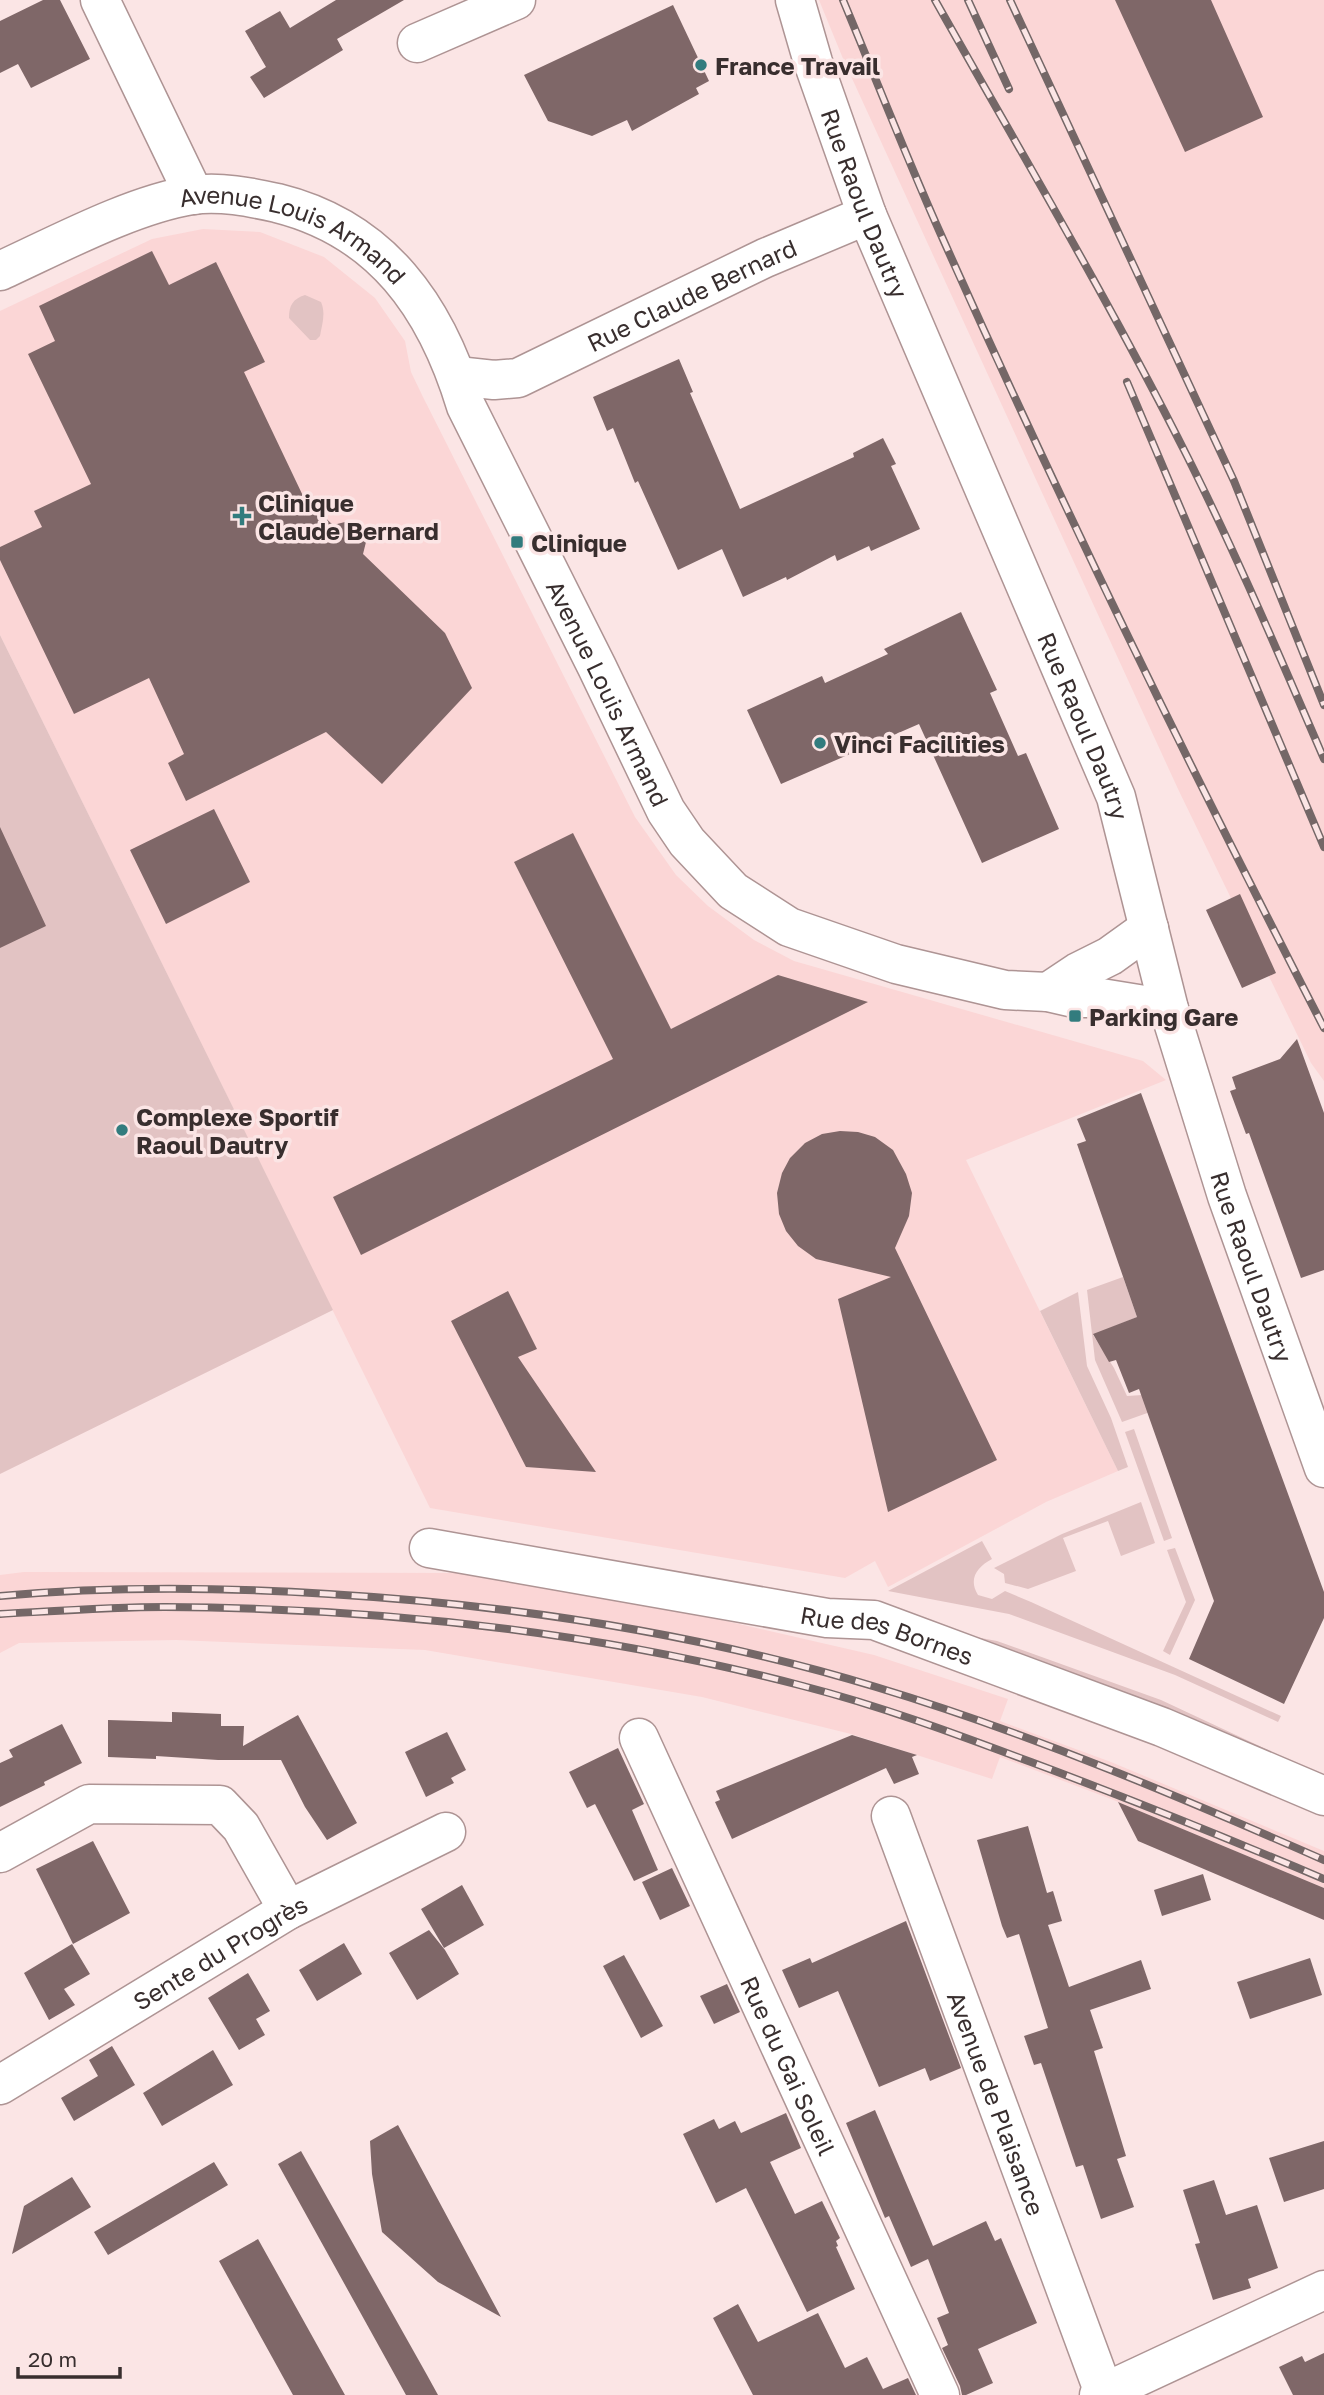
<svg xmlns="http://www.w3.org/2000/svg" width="1324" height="2395" font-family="'Golos Text',sans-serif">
<rect width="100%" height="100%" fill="#fbe5e5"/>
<path fill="#fbd6d6" d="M819 0H1324V1081L1311 1063 1178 789 844 61Z
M203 229 260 232 324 257 375 298 405 341 411 372 423 397 635 817 676 875 708 906 754 940 794 961 1143 1061 1166 1080 966 1160 1118 1471 1046 1502 888 1587 875 1561 845 1578 430 1508 0 635V311L152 239Z
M24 1572 463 1573 639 1601 874 1655 1008 1699 1000 1721 1111 1762 1324 1851V1888L1111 1799 1000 1757 992 1779 851 1734 702 1697 425 1650 176 1640 19 1643 0 1653V1575Z"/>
<path fill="#e2c3c3" d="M305 295 321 302C326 313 322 325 320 336L316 340H310L289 318C289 305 293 299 305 295Z
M0 635 333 1310 0 1474Z
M1123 1277 1137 1317 1093 1335 1114 1368 1127 1396 1158 1394 1167 1406 1122 1422 1095 1360 1087 1290Z
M1078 1292 1087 1366 1111 1418 1128 1467 1118 1471 1040 1311Z
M1134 1429 1172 1538 1164 1541 1125 1432Z
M1141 1502 1155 1543 1121 1556 1108 1521 1063 1538 1076 1571 1028 1589 1005 1583 1004 1574 994 1568 1062 1534Z
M982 1541 992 1559C977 1567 968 1579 978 1595L992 1599 1005 1591 1031 1602 1281 1716 1278 1722 1175 1675 1009 1614 888 1591Z
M1175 1548 1195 1600 1170 1655 1163 1651 1186 1602 1167 1550Z
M927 1628 997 1641 1161 1700 1268 1750 1263 1754Z"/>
<path fill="#7f6768" d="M43 0H60L90 59 31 88 18 64 0 73V21Z
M336 0H404L337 39 343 50 264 98 250 77 266 67 245 31 280 11 290 28Z
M1115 0H1211L1263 117 1185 152Z
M673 5 709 81 696 88 699 94 632 131 627 120 592 136 548 121 524 75Z
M152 251 169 285 216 262 265 362 244 372 304 498 333 525 345 522 357 525 365 536 366 542 363 554 445 633 472 688 382 784 326 732 186 801 168 763 184 754 149 678 74 714 0 560V547L42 527 34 511 91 484 28 354 55 341 39 306Z
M679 359 693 392 690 393 740 509 854 457 853 453 883 438 896 464 891 466 920 529 871 551 869 546 837 561 835 555 787 580 786 577 743 597 722 549 678 570 638 481 635 483 613 428 607 431 593 397Z
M961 612 997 690 990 693 1018 756 1026 753 1059 829 982 863 919 724 781 784 747 710 822 676 825 683 888 654 884 649Z
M214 809 250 882 166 924 130 850Z
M0 827 46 926 0 948Z
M573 833 671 1029 778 975 868 1002 361 1255 333 1197 613 1059 514 862Z
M1240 894 1276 973 1242 988 1206 910Z
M1297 1039 1324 1113V1270L1301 1278 1249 1133 1246 1134 1230 1091 1236 1089 1232 1077 1280 1059Z
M1141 1093 1324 1592V1618L1284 1704 1189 1659 1214 1601 1139 1389 1129 1393 1116 1360 1109 1362 1093 1334 1137 1317 1077 1144 1086 1141 1077 1119Z
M840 1131 858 1132 875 1137 893 1150 906 1174 912 1193 909 1216 895 1248 997 1460 888 1512 838 1299 891 1277 816 1259 798 1246 786 1231 779 1214 777 1193 782 1173 790 1158 805 1143 822 1134Z
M508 1291 537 1349 518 1357 596 1472 526 1467 451 1321Z
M172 1712 221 1714V1726H244L243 1746 298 1715 357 1823 327 1840 305 1807 281 1760H218L156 1756V1759L108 1757V1720L172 1722Z
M62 1724 82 1763 44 1782 45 1785 0 1807V1763L13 1757 9 1750Z
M447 1732 466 1770 451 1778 454 1783 426 1797 405 1752Z
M852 1735 917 1755 912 1757 919 1774 894 1784 886 1768 732 1839 715 1802 720 1800 716 1791Z
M618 1748 644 1804 632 1810 658 1870 634 1881 595 1804 587 1808 569 1772Z
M1118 1802 1324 1888V1920L1138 1841Z
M1028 1826 1047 1893 1053 1891 1062 1921 1048 1925 1069 1987 1141 1960 1151 1989 1090 2010 1103 2048 1094 2051 1126 2156 1117 2159 1134 2207 1101 2219 1083 2165 1076 2167 1041 2063 1034 2065 1024 2036 1048 2028 1019 1934 1007 1938 1002 1926 977 1840Z
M93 1841 130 1913 73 1944 36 1869Z
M672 1868 690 1906 660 1920 642 1882Z
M1203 1874 1211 1900 1162 1916 1154 1890Z
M462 1885 484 1925 444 1948 421 1909Z
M906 1921 961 2068 930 2081 925 2068 879 2087 838 1991 799 2008 782 1970 810 1958 812 1963Z
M429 1930 445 1950 459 1974 417 2000 389 1953Z
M344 1943 362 1974 317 2001 299 1970Z
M72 1944 90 1974 64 1989 75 2005 49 2020 24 1973Z
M624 1955 663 2026 641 2038 603 1966Z
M1310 1958 1322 1995 1250 2019 1237 1982Z
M248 1973 270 2011 256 2019 265 2035 239 2050 208 1998Z
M727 1984 740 2012 714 2024 700 1996Z
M112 2046 135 2085 74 2121 61 2098 98 2076 89 2060Z
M213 2050 233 2085 162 2126 143 2093Z
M875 2110 933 2246 986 2221 995 2241 1001 2238 1037 2323 978 2349 993 2383 966 2395H962L960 2386 942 2348 948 2345 937 2318 949 2313 928 2259 911 2267 889 2216 885 2218 846 2123Z
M786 2113 801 2148 770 2162 795 2214 822 2201 840 2238 836 2241 838 2246 836 2247 855 2289 807 2312 746 2188 716 2203 683 2134 714 2119 719 2129 735 2121 741 2133Z
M398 2125 501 2317 438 2282 382 2232 372 2174 370 2141Z
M1324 2141V2189L1284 2202 1269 2158Z
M301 2151 427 2375 438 2395H406L278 2164Z
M214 2162 228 2185 108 2255 94 2232Z
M72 2177 91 2207 12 2254 24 2206Z
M1214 2180 1226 2215 1257 2205 1278 2268 1248 2279 1251 2288 1213 2300 1195 2244 1200 2243 1183 2190Z
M258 2239 345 2395H293L219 2261Z
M738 2304 758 2342 818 2313 845 2368 867 2357 883 2389 908 2378 916 2395H753L713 2318Z
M1324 2353V2395H1293L1279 2367 1302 2356 1305 2362Z"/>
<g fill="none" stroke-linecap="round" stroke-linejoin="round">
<g stroke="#ae9494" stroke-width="41">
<g id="minor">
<path d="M100 0 194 195"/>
<path id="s1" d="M795 0 813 62 867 215 1116 797 1169 1009 1227 1196 1324 1468"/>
<path d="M417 43 516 0"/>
<path id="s2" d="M0 271C57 245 131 205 192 195 220 191 250 197 277 203 382 229 436 307 466 406L597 667 666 811 687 842 733 891 789 927 896 964 1005 990 1048 992 1074 998H1101L1169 1009"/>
<path id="s3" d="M457 376 494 380 518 378 765 258 867 215"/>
<path d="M1048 992 1078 972 1110 956 1149 928"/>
<path id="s4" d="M429 1548 827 1618 874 1620 1162 1727 1324 1796"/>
<path id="s5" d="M639 1738 940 2395"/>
<path id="s6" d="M891 1816 1104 2393"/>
<path d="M0 1853 89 1804 220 1805 241 1827 288 1910"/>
<path id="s7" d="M0 2085 288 1910 446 1832"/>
<path d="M1099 2395 1324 2290"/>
</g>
</g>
<use href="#minor" stroke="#fff" stroke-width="38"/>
<g stroke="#746767" stroke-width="8">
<path id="rail" d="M843 0C876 79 907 159 942 237 1061 504 1190 768 1324 1028
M935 0C1019 149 1107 297 1184 450 1235 551 1279 655 1324 759
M968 0 1009 89
M1010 0 1234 481 1324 705
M1127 382 1324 847
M0 1596C109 1586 220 1587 329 1594 514 1605 698 1633 876 1687 1029 1733 1178 1796 1324 1860
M0 1614C55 1611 110 1607 165 1607 379 1608 595 1631 803 1686 881 1706 956 1734 1031 1762 1130 1799 1227 1838 1324 1879"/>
</g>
<use href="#rail" stroke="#fbe5e5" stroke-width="5" stroke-dasharray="16" stroke-linecap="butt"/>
</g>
<g fill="#327c7e" stroke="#fbe5e5" stroke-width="2.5">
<circle cx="701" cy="65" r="7"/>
<path d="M238.5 505.5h7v7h7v7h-7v7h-7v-7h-7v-7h7z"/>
<rect x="510" y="535" width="14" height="14" rx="3.5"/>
<circle cx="820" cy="743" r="7"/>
<rect x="1068" y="1009" width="14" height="14" rx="3.5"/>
<circle cx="122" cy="1130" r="7"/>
</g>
<g text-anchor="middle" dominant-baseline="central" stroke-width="7" stroke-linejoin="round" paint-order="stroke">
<g font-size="24" font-weight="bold" fill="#382e2e" stroke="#fbe5e5" text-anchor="start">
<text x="715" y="65">France Travail</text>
<text x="258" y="502">Clinique<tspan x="258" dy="28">Claude Bernard</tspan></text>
<text x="531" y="542">Clinique</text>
<text x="834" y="743">Vinci Facilities</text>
<text x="1089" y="1016">Parking Gare</text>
<text x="136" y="1116">Complexe Sportif<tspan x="136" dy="28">Raoul Dautry</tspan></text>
</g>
<g font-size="24" fill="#382e2e" stroke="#fbe5e5">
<text stroke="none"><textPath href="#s1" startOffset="215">Rue Raoul Dautry</textPath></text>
<text stroke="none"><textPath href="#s2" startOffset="318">Avenue Louis Armand</textPath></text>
<text stroke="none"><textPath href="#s3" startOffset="254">Rue Claude Bernard</textPath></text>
<text stroke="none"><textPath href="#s2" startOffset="905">Avenue Louis Armand</textPath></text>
<text stroke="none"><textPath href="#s1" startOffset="782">Rue Raoul Dautry</textPath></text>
<text stroke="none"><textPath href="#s1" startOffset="1349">Rue Raoul Dautry</textPath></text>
<text stroke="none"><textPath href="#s4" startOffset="467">Rue des Bornes</textPath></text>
<text stroke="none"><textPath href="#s7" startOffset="257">Sente du Progrès</textPath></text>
<text stroke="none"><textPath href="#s5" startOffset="360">Rue du Gai Soleil</textPath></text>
<text stroke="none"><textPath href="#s6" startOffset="306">Avenue de Plaisance</textPath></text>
</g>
</g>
<path d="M18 2367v10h102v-10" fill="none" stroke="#382e2e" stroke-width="3.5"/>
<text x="28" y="2367" font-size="21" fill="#382e2e" stroke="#fbe5e5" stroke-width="5" paint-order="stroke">20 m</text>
</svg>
